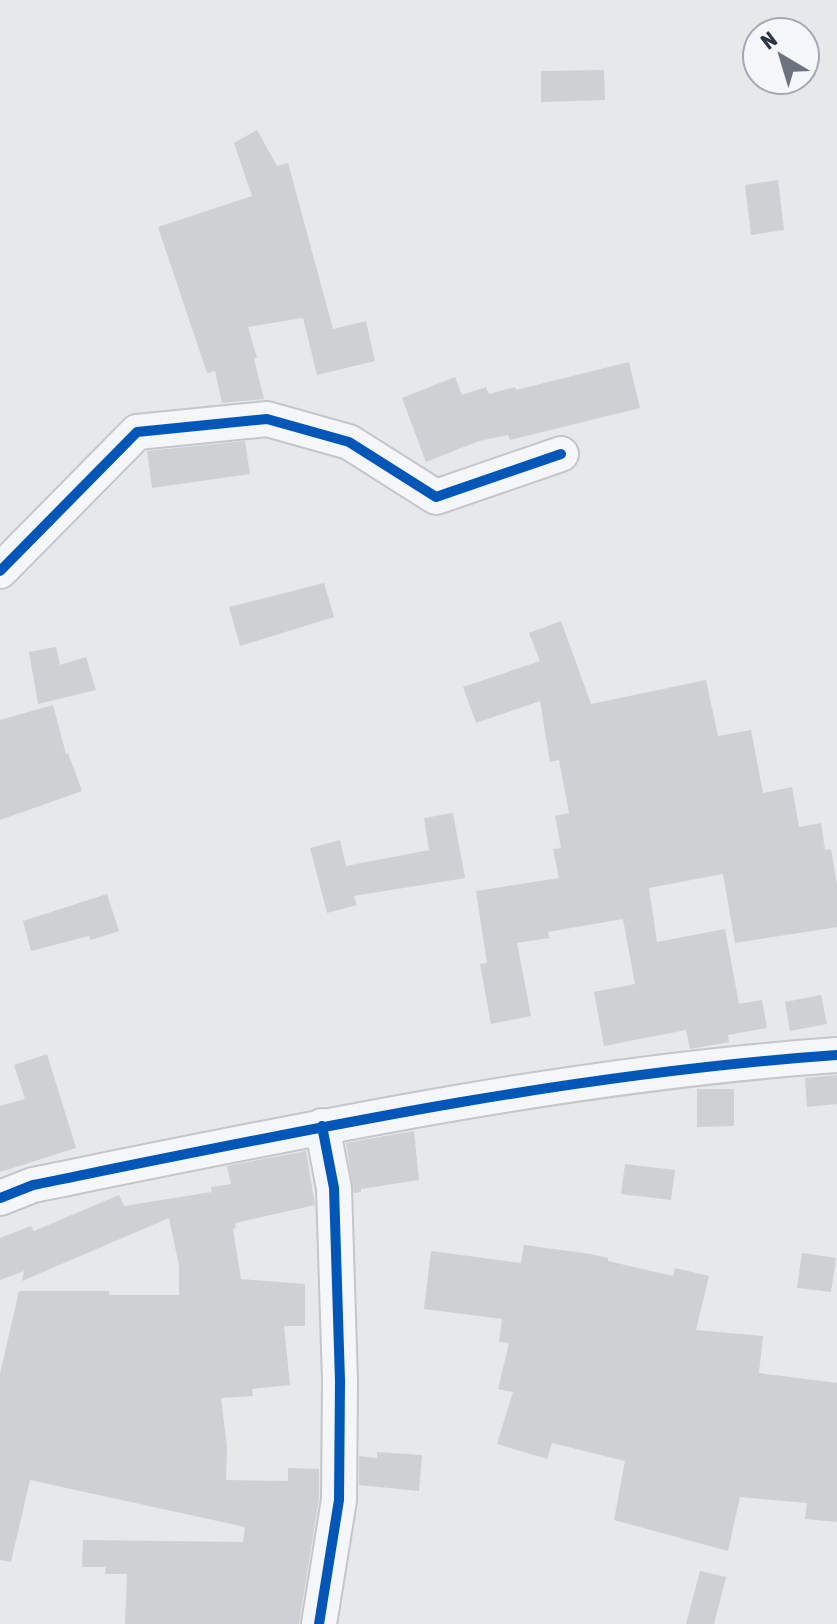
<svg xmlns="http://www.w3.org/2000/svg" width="837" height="1624" font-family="'Asap Condensed',sans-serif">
<rect width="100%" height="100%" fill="#e6e8ea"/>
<path fill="#ced0d3" d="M604 70 605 100 541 102V71Z
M257 130 277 166 288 163 333 329 366 321 375 361 317 375 303 318 248 327 257 358 254 359 264 399 222 403 215 371 207 373 158 227 252 196 234 143Z
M778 180 784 230 751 235 745 185Z
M629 362 640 408 510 440 508 435 479 441 426 462 402 398 455 377 462 395 486 387 489 394 515 387 516 390Z
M245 441 250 474 152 488 147 451Z
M324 583 334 617 240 646 229 607Z
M561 621 591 704 706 680 718 736 751 730 763 793 792 787 799 827 821 823 825 850 831 849 837 885V927L735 943 723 874 649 888 657 942 725 929 739 1004 762 1000 767 1028 728 1035 729 1042 690 1049 686 1030 604 1046 594 992 635 984 623 919 548 932 549 938 517 943 531 1016 491 1024 480 964 487 963 476 891 559 878 553 849 561 848 555 816 569 813 559 760 550 762 540 701 476 723 463 687 540 661 529 633Z
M56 647 60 665 86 657 96 690 38 704 29 652Z
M53 705 66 754 68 753 82 791 0 820V720Z
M453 813 465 878 354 896 357 905 327 913 310 848 340 840 346 866 429 850 424 818Z
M107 894 119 931 91 940 89 936 31 951 23 921Z
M821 995 827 1024 790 1031 785 1002Z
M47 1054 76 1148 0 1172V1106L25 1099 14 1065Z
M837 1075V1104L807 1107 805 1078Z
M697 1089H734V1126L697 1127Z
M414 1131 419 1180 361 1189V1192L354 1193 346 1143Z
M306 1151 315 1205 235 1223 236 1228 233 1229 241 1279 305 1284V1326H284L290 1385 252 1389 253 1396 221 1398 227 1447 226 1480 288 1481V1468L319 1469V1498L299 1624H125L127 1574H105L106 1567H82L83 1540 243 1542 245 1527 30 1480 11 1562 0 1560V1374L19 1291H109V1295H179V1266L169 1218 22 1281 24 1271 0 1280V1238L31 1226 34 1231 119 1195 124 1206 212 1192 211 1187 231 1184 227 1166Z
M625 1164 675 1170 671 1200 621 1194Z
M524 1245 591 1254 608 1258V1261L673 1276 675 1268 709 1276 696 1330 763 1336 759 1373 837 1383V1522L805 1519 807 1503 740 1497 728 1551 614 1520 625 1461 552 1443 547 1459 497 1444 513 1392 498 1389 509 1343 499 1342 502 1319 424 1309 431 1251 521 1263Z
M802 1253 836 1258 831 1292 797 1288Z
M377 1452 422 1455 419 1491 359 1485V1456L377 1458Z
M700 1571 726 1577 714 1624H686Z"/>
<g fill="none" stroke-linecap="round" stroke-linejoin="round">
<g stroke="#c4c6c8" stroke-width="38">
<path id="minor" d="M0 571 137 432 267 419 349 442 436 497 561 454
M0 1198 33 1185C299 1131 566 1074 837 1055
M319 1624 339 1500 340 1381 334 1188 322 1126"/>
</g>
<use href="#minor" stroke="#f5f6f7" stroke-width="34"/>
<g stroke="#f4f6f9" stroke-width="15">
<path id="cycleway" d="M0 571 137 432 267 419 349 442 436 497 561 454
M0 1198 33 1185C299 1131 566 1074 837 1055
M319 1624 339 1500 340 1381 334 1188 322 1126"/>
</g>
<use href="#cycleway" stroke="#0057b8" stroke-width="10"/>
</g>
<g transform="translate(781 56) rotate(322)"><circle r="38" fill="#f4f6f9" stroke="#a4a8b1" stroke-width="2"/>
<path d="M0-6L14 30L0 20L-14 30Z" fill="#6c737f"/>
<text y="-12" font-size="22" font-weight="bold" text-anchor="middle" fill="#2b3445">N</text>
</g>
</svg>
